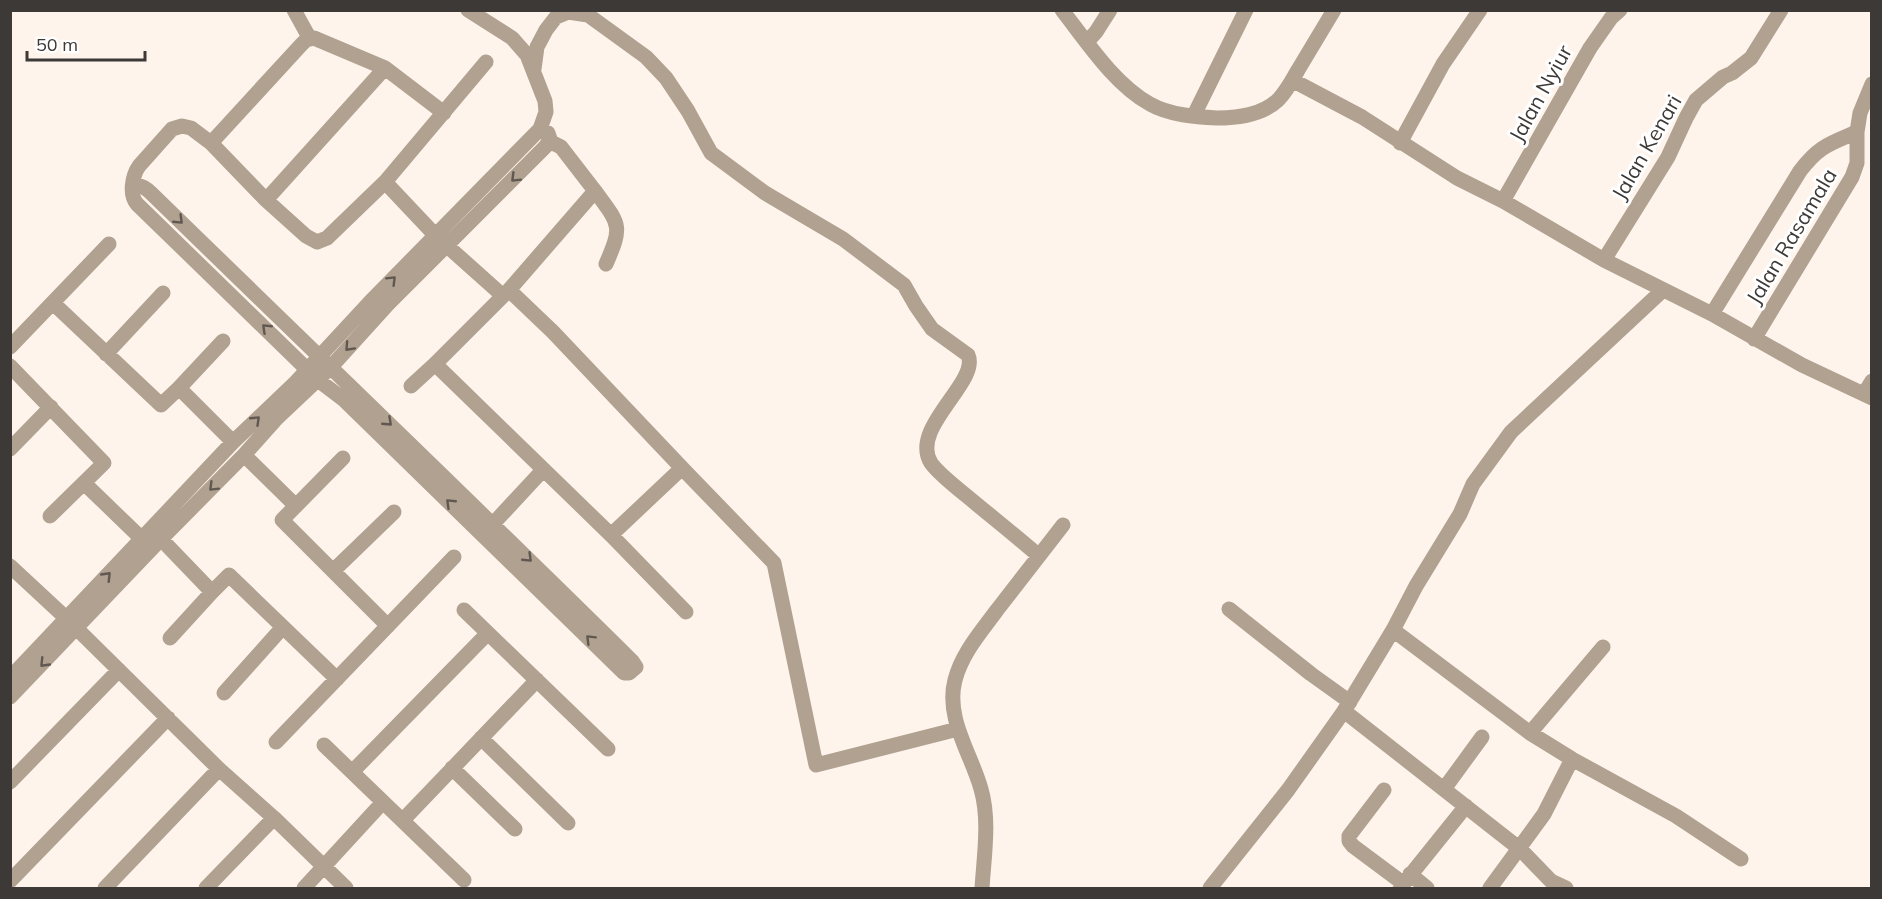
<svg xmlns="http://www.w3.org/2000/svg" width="1882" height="899" font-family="Mulish,sans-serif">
<rect width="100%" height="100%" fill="#fef4eb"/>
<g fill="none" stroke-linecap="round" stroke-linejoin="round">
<path stroke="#b0a190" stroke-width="15" d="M294 10 310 39
M468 10 512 38 527 55 545 101 546 112 540 129
M1062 10C1086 41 1115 85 1150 104 1169 115 1196 117 1217 118 1238 118 1262 115 1278 100 1286 92 1293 79 1298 70 1310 50 1322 30 1334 10
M1087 42 1096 32 1110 10
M534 69 537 47 546 30 556 17 568 12 588 15 646 57 666 78 688 111 711 153 765 193 843 239 904 285 916 306 932 329 968 355C980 382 909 428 931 463 938 473 958 489 968 497 992 517 1016 536 1039 556 1025 574 1011 592 997 610 981 632 962 653 955 680 945 718 971 753 981 789 990 820 984 856 982 888
M1292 80 1362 117 1457 178 1503 201 1604 260 1712 314 1802 365 1872 398
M1194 115 1246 10
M549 141 561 147 595 191
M211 143 301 45 306 40 314 38 385 68 444 113
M1400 143 1443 64 1480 10
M385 182 436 236 502 295
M134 187C140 184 146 188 151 193 311 349 473 504 632 661L636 667 629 673H624L343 399 318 380 137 204C129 195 132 176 139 166L172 129 182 126 191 128 211 143 266 200 306 236 317 242 327 238 385 182 486 62
M266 200 385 68
M1503 201 1590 48 1611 18 1620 10
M1604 260 1668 157 1686 118 1696 100 1723 77 1732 73 1751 58 1781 10
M606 264C623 225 620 225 595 191L509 290 435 364 611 535 686 612
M509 290 553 332 682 468 611 535
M53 303 161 405 179 388 233 442
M1712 314 1800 171C1819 146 1829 144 1857 132
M1754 339 1852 177 1857 163V132L1860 113 1872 84
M10 347 109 244
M106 354 163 293
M10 366 104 463 50 516
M411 386 435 364
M179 388 223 341
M1864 394 1872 381
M10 449 51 407
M244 455 296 506
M343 458 282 520 388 626
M682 468 774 563 816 765 958 729
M84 483 142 539
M492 525 543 470
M161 539 212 592 229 575 337 679
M1039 556 1063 525
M10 566 66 618 219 769 274 818 346 888
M333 571 394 512
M1229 609 1311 674 1350 702
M464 610 608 749
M1393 630 1530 733 1572 759 1676 816 1741 859
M170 638 212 592
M10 678 233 442 294 384 370 302 540 129 548 133 550 139 546 146 388 304 331 367 277 418 244 455 161 539 10 697
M224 693 283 627
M1344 711 1520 849 1551 881 1566 888
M1530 733 1603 647
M481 738 568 823
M276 742 454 557
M324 745 464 880
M452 768 515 829
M352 772 488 633
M10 782 119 670
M1444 789 1482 737
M1384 790 1349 836V841L1353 846 1404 884
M403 820 537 680
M1410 874 1427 888
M10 881 168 718
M105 888 219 769
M206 888 274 818
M304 888 383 802
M1210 888 1288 790 1344 711 1393 630 1416 586 1460 514 1473 484 1511 432 1663 290
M1400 888 1466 806
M1490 888 1544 814 1572 759"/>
</g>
<defs><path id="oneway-chevron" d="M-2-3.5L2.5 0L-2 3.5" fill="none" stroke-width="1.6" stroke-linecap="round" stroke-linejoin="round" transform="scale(1.5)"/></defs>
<g stroke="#605851">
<use href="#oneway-chevron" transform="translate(515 178) rotate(135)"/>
<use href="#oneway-chevron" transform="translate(179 220) rotate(44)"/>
<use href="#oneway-chevron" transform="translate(392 280) rotate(-45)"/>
<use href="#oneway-chevron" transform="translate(266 328) rotate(-136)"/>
<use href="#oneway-chevron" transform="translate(349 347) rotate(133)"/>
<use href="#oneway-chevron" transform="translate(256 420) rotate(-44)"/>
<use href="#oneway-chevron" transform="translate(388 422) rotate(43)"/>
<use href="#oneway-chevron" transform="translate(213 487) rotate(135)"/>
<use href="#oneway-chevron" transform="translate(450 503) rotate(-136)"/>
<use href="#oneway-chevron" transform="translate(528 558) rotate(44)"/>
<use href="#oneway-chevron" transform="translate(107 576) rotate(-46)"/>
<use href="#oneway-chevron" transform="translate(590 639) rotate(-135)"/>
<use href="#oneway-chevron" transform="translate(44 663) rotate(134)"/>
</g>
<g text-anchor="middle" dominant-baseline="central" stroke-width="6" stroke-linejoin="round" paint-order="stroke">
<g font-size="21" fill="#3d3936" stroke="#fff">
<text transform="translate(1540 93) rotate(-61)">Jalan Nyiur</text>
<text transform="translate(1646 147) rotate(-60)">Jalan Kenari</text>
<text transform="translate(1791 236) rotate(-59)">Jalan Rasamala</text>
</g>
</g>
<rect width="1882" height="899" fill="none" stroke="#3d3936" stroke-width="24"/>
<path d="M27 51v9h118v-9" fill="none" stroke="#3d3936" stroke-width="3"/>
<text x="36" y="51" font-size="18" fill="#3d3936" stroke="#ffffff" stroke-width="4.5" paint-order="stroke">50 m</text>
</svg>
